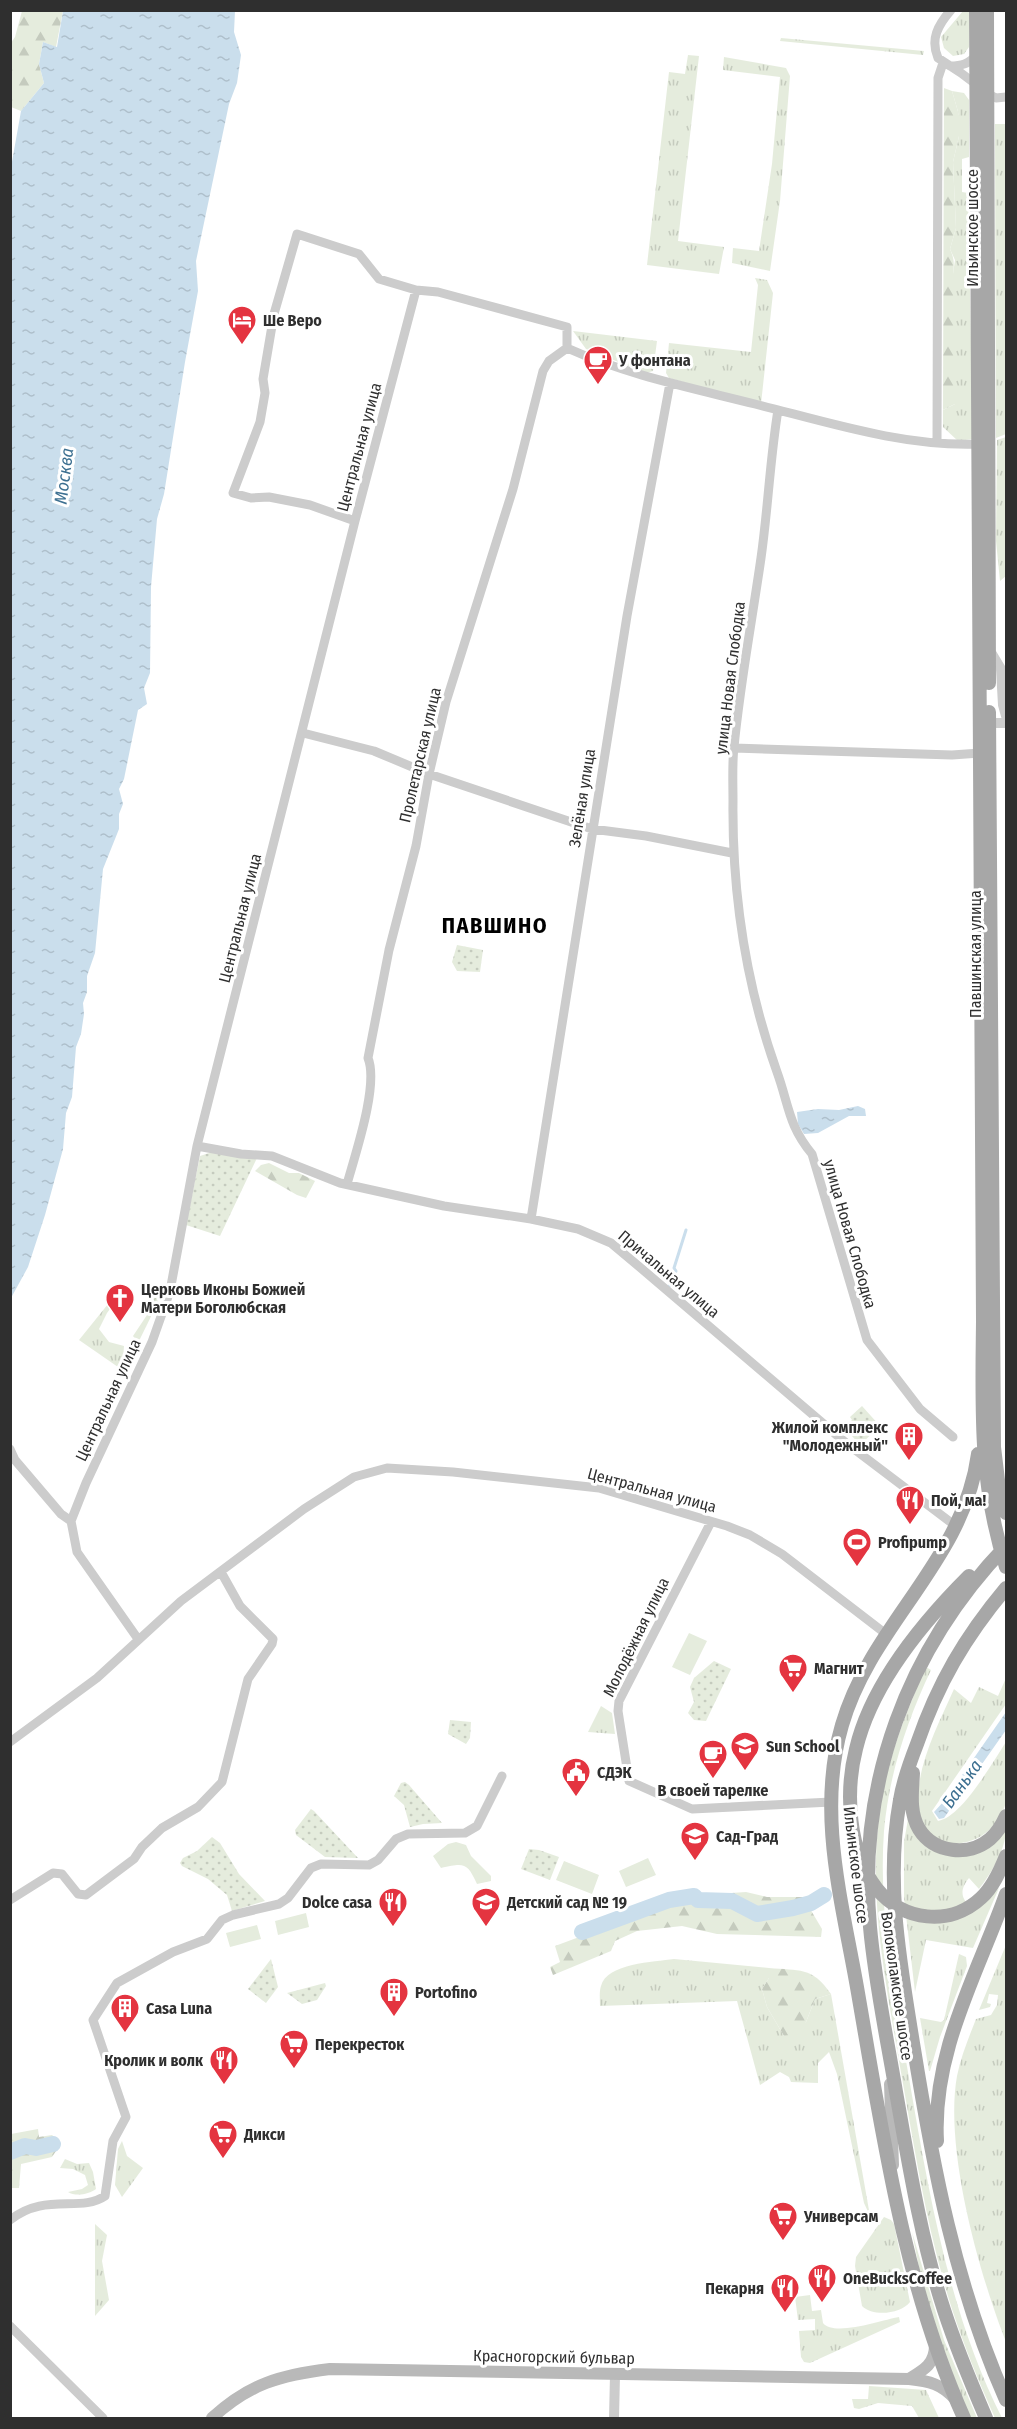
<svg xmlns="http://www.w3.org/2000/svg" width="1017" height="2429" font-family="'Fira Sans Condensed',sans-serif">
<defs>
<pattern id="grass-tufts" width="24" height="20" patternUnits="userSpaceOnUse" patternTransform="scale(1.5)"><rect width="24" height="20" fill="#e5ecdd"/><path d="M3 7l-1-3M5 7V3M7 7l1-3M15 17l-1-3M17 17v-4M19 17l1-3" fill="none" stroke="#c5cbbe"/></pattern>
<pattern id="forest-firs" width="22" height="20" patternUnits="userSpaceOnUse" patternTransform="scale(1.5)"><rect width="22" height="20" fill="#e5ecdd"/><path d="M5 1l3.5 6h-7zM16 11l3.5 6h-7z" fill="#c5cbbe"/></pattern>
<pattern id="park-dots" width="8" height="8" patternUnits="userSpaceOnUse" patternTransform="scale(1.5)"><rect width="8" height="8" fill="#e5ecdd"/><path d="M2 2h.1M6 6h.1" fill="none" stroke="#c5cbbe" stroke-width="1.8" stroke-linecap="round"/></pattern>
<pattern id="water-ripples" width="26" height="14" patternUnits="userSpaceOnUse" patternTransform="scale(1.5)"><rect width="26" height="14" fill="#cadeec"/><path d="M2 4q2-2 4 0t4 0M15 11q2-2 4 0t4 0" fill="none" stroke="#aebfcb"/></pattern>
</defs>
<rect width="100%" height="100%" fill="#fff"/>
<path fill="url(#grass-tufts)" d="M963 11H969V47L964 54 953 56 944 48 941 37Z
M781 38 924 51 923 55 780 41Z
M688 55 699 56 678 241 724 247 719 274 647 265 669 72 685 74Z
M724 57 786 68 790 76 780 201 770 271 732 263 733 248 759 251 772 164 780 77 723 70Z
M952 91 964 93 969 100V157L962 159V192L968 193 973 439 958 441 943 427V410L955 404 952 281 955 260 950 249 956 228 953 162 959 136V115Z
M995 124H1006V434L996 438Z
M755 278 767 280 773 293 761 404 669 378 666 373 669 343 751 352 758 285Z
M573 331 657 341 653 371 646 373 586 349Z
M1006 437V576L1000 581 996 541 997 440Z
M154 1285 163 1292 138 1343 133 1336 147 1315 143 1307Z
M121 1288 124 1290 107 1313 99 1329 109 1342 124 1346 123 1359 118 1367 79 1340Z
M926 1667 931 1670C907 1721 889 1774 884 1831 878 1914 895 1996 909 2078 929 2194 949 2313 1002 2418H995C979 2382 964 2346 952 2309 926 2228 914 2144 899 2061 886 1984 870 1905 878 1827 883 1770 903 1719 926 1667Z
M1006 1678V1704L932 1811 938 1821C962 1817 992 1763 1006 1742 1006 1759 1010 1786 1006 1802 993 1853 921 1861 918 1802 917 1764 939 1723 954 1689L971 1703 979 1687 998 1696Z
M601 1706 612 1713 615 1734 588 1732Z
M908 1819 960 1856 985 1850 1006 1829C1006 1849 991 1874 979 1889L969 1878C958 1892 962 1899 973 1911L999 1888 973 1948 926 1940 915 1992 904 1898V1842Z
M1006 1945V2342C979 2273 944 2149 957 2076 961 2056 969 2037 976 2019L991 2015 997 2005 998 1995 989 1994 987 2003 991 2004 990 2007 979 2010Z
M959 1954 966 1957 967 1966 940 2037 930 2071H929L920 2018 941 2022 944 2020Z
M674 1959 769 1968V1978L762 1989 767 2007 784 2036 806 2022 815 1999 831 1994 870 2216 864 2203 837 2074 829 2052 818 2063V2083L791 2082 789 2077 780 2072 760 2085 737 2001 600 2006C600 2000 599 1992 601 1986 607 1963 654 1962 674 1959Z
M122 2141 127 2156 143 2168 122 2197 115 2185 118 2149Z
M65 2159 77 2164 89 2163 93 2172 96 2189C89 2194 76 2197 68 2192L82 2189 88 2185 85 2175 73 2169 60 2168Z
M884 2217 891 2220 894 2224 910 2302C901 2314 873 2317 862 2306L855 2266 856 2257Z
M95 2224 107 2235 102 2261 109 2300 95 2316Z
M912 2232 944 2340 977 2418H970L952 2378 925 2298Z
M810 2295 812 2311 821 2310 823 2323C834 2337 882 2320 899 2317L900 2322 810 2363 804 2362 801 2357 799 2331 815 2330V2319L798 2320 795 2297Z
M869 2386 926 2390 939 2418H919L912 2406 878 2403 859 2409 854 2408 852 2399H868Z"/>
<path fill="url(#forest-firs)" d="M22 11H63L56 47 43 42 39 64 44 83 21 111 11 107V43L15 37Z
M944 88 952 91 959 115V136L953 162 956 228 950 249C957 264 952 270 953 286 955 326 957 365 955 404L943 410Z
M269 1163 289 1173H299L315 1181 306 1198 297 1195 255 1171 261 1165Z
M746 1892 767 1897H803L822 1929 821 1937 717 1934 682 1926 637 1931 615 1941 611 1951 553 1975 550 1967 560 1962 555 1946 641 1914 657 1898Z
M769 1968C799 1971 812 1966 831 1994L815 1999 806 2022 797 2034 784 2036 767 2007 762 1989 769 1978Z
M38 2129 39 2137 52 2135 60 2142V2145L52 2157 21 2164 19 2188H11V2134Z"/>
<path fill="url(#park-dots)" d="M457 945 483 950 480 972 457 971 452 962Z
M212 1152 257 1158 220 1236 186 1225 200 1156Z
M862 1406 880 1426 860 1445 852 1436 859 1429 856 1426 848 1434 843 1429 852 1420 850 1417Z
M714 1661 731 1669 706 1721 694 1720 688 1713 694 1702 690 1687 694 1678Z
M450 1720 471 1722 470 1738 466 1744 448 1734Z
M405 1782 409 1785 442 1823 423 1824 410 1827 404 1805 394 1796 401 1783Z
M311 1809 314 1811 358 1858 325 1857 296 1835 295 1830Z
M212 1837 220 1843 239 1874 265 1901 232 1911 227 1895 208 1879 182 1866 180 1863 183 1858 197 1851Z
M529 1849 539 1850 559 1857 550 1880 521 1869Z
M271 1959 278 1987 266 2003 248 1989Z
M325 1983 326 1986 317 2000 302 2004 287 1993Z"/>
<path fill="#e5ecdd" d="M689 1633 707 1641 690 1675 672 1667Z
M456 1842 466 1845 471 1856 491 1876V1881L477 1884C467 1862 464 1863 441 1868L433 1856 448 1844Z
M648 1858 656 1875 626 1887 619 1871Z
M564 1861 599 1875 592 1894 556 1880Z
M306 1913 309 1927 278 1935 275 1921Z
M257 1925 261 1939 230 1947 226 1933Z"/>
<path fill="url(#water-ripples)" d="M63 11H235L234 32 241 55 237 83 229 104 196 261 198 291 185 362 164 494 157 519 151 587 150 673 144 688 147 704 138 710 124 779 119 789 123 804 119 814V829L103 869 95 953 87 976V992L83 1003 84 1014 81 1034 76 1047 72 1097 66 1113 63 1149 45 1215 28 1267 11 1298 10 173 21 111 44 83 39 64 43 42 57 47Z
M858 1106 865 1109 866 1116H849L818 1133 804 1134 798 1124 797 1112 818 1109 839 1110Z
M1006 1712V1730L944 1818 939 1819 934 1812 944 1801Z"/>
<g fill="none" stroke-linecap="round" stroke-linejoin="round">
<path stroke="#cadeec" stroke-width="3" d="M669 1286 676 1271 674 1268 686 1230"/>
<path stroke="#cadeec" stroke-width="16" d="M582 1932 669 1900 694 1896 698 1900 732 1901 757 1914 793 1908 811 1903 824 1895
M10 2152 25 2146 36 2148 53 2144"/>
<path stroke="#ccc" stroke-width="9" d="M951 10C938 25 930 39 938 58L961 73 990 95 996 98 1006 97
M950 66C962 66 968 64 977 55
M567 348C627 375 692 388 755 404 827 422 904 447 979 444
M778 410C770 459 768 509 761 558 752 621 740 684 734 747 732 764 733 783 733 801 732 893 746 985 777 1072 789 1105 788 1125 812 1154L867 1340 920 1409 953 1437
M937 442 938 78 943 63
M355 521 310 505 269 497 251 498 233 493 260 422 265 393 263 379 274 314 297 234 359 254 379 279 416 290
M303 733 374 751 429 774 592 829 646 836 732 853
M734 748 952 755 980 753
M197 1146 241 1154 272 1156 340 1183 444 1206 531 1219 578 1229 611 1243 642 1269 846 1443 957 1527
M347 1184C355 1155 379 1085 368 1058L389 950 416 846 429 774 446 702 513 489 543 371 549 361 567 348
M531 1219 627 616 670 383
M10 1449 15 1460 61 1514 71 1521
M711 1522 619 1701 618 1711 629 1781 692 1809 831 1802
M138 1639 77 1552 71 1521 86 1483 152 1342 170 1291 197 1146 355 521 416 290 438 292 567 327V348
M10 1742 97 1678 181 1601 304 1509 354 1477 387 1468 453 1472 599 1488 727 1526 750 1535 782 1554 886 1634
M10 1900 53 1873 62 1874 78 1894 86 1895 134 1859 142 1847 162 1828 198 1807 222 1782 248 1679 272 1644 273 1639 240 1606 221 1572
M10 2220C45 2192 80 2213 105 2196L113 2141 126 2117 93 2020 117 1983 173 1952 207 1939 222 1920 233 1915 279 1904 288 1898 311 1868 321 1864 369 1865 378 1860 396 1839 408 1834 465 1833 477 1826 502 1776
M10 2326 103 2418"/>
<path stroke="#ccc" stroke-width="10" d="M989 649 1001 669 1003 705 1006 716
M989 723H1006
M614 2418 615 2375"/>
<path stroke="#b9b9b9" stroke-width="12" d="M890 2084 893 2165
M909 2379C924 2370 935 2364 935 2345
M212 2418C249 2384 280 2375 330 2369L909 2379C929 2381 942 2384 956 2400"/>
<path stroke="#a7a7a7" stroke-width="14" d="M976 10 983 1322C982 1409 979 1483 1006 1567
M987 10 989 683
M989 712 994 1447 998 1480 1006 1513
M969 1576C923 1622 871 1685 856 1749 845 1792 848 1852 877 1889 903 1921 950 1927 981 1898 993 1887 1000 1871 1006 1856
M1006 1588C965 1637 938 1683 917 1744 910 1762 903 1781 900 1800 885 1882 900 1962 913 2043 933 2167 955 2285 1006 2400
M913 1773C912 1792 909 1812 919 1829 934 1853 969 1857 990 1839 997 1833 1002 1825 1006 1816
M937 2141C932 2052 977 1975 1006 1894
M964 2418C904 2284 883 2137 858 1993 843 1905 816 1814 842 1725 871 1624 964 1561 978 1454
M986 2418C971 2383 956 2347 944 2310 921 2240 909 2165 896 2092 887 2038 875 1983 870 1927 857 1784 907 1649 1006 1546"/>
</g>
<defs>
<g id="hotel-pin" transform="scale(1.5)"><path d="M0 17L-7.5 6A9.5 9.5 0 1 1 7.5 6Z" fill="#e43440" stroke="#fff"/><path d="M-6-4.5h1.5V1H6V5H4.5V3h-9V5H-6ZM-4 0a1.8 1.8 0 1 1 3.6 0ZM.5 0V-2.5h3Q6-2.5 6 0Z" fill="#fff"/></g>
<g id="cafe-pin" transform="scale(1.5)"><path d="M0 17L-7.5 6A9.5 9.5 0 1 1 7.5 6Z" fill="#e43440" stroke="#fff"/><path d="M-5.5-4.5H6V0H3Q3 3.5 0 3.5H-2.5Q-5.5 3.5-5.5 0ZM3-3.2v2h1.7v-2ZM-6 4.5H4V6H-6Z" fill="#fff"/></g>
<g id="church-pin" transform="scale(1.5)"><path d="M0 17L-7.5 6A9.5 9.5 0 1 1 7.5 6Z" fill="#e43440" stroke="#fff"/><path d="M-1.2-6h2.4v3.5h3.3v2.4h-3.3V6h-2.4V-.1h-3.3v-2.4h3.3Z" fill="#fff"/></g>
<g id="building-pin" transform="scale(1.5)"><path d="M0 17L-7.5 6A9.5 9.5 0 1 1 7.5 6Z" fill="#e43440" stroke="#fff"/><path d="M-4-6H4V6H1V3H-1V6H-4ZM-2.5-4.3h1.7v1.8h-1.7ZM.8-4.3h1.7v1.8H.8ZM-2.5-1h1.7V.8h-1.7ZM.8-1h1.7V.8H.8Z" fill="#fff"/></g>
<g id="restaurant-pin" transform="scale(1.5)"><path d="M0 17L-7.5 6A9.5 9.5 0 1 1 7.5 6Z" fill="#e43440" stroke="#fff"/><path d="M-5-6h1v4h1v-4h1v4h1v-4h1v5L-1.5 .5V6h-2V.5L-5-1ZM5-6V6H3V1.5H1.5Q1.5-4 5-6Z" fill="#fff"/></g>
<g id="stadium-pin" transform="scale(1.5)"><path d="M0 17L-7.5 6A9.5 9.5 0 1 1 7.5 6Z" fill="#e43440" stroke="#fff"/><path d="M0-5a6.5 5 0 1 0 0 10a6.5 5 0 1 0 0-10ZM-3.5-1.8h7v3.6h-7Z" fill="#fff"/></g>
<g id="supermarket-pin" transform="scale(1.5)"><path d="M0 17L-7.5 6A9.5 9.5 0 1 1 7.5 6Z" fill="#e43440" stroke="#fff"/><path d="M-6-5.5h2.5l.6 2H6L4.5 2H-2.5L-4.4-4H-6ZM-1.5 3.2a1.3 1.3 0 1 0 .1 0ZM3 3.2a1.3 1.3 0 1 0 .1 0Z" fill="#fff"/></g>
<g id="school-pin" transform="scale(1.5)"><path d="M0 17L-7.5 6A9.5 9.5 0 1 1 7.5 6Z" fill="#e43440" stroke="#fff"/><path d="M0-5L7-2L0 1L-7-2ZM-4 1L0 2.5L4 1V4Q0 6-4 4Z" fill="#fff"/></g>
<g id="civic-pin" transform="scale(1.5)"><path d="M0 17L-7.5 6A9.5 9.5 0 1 1 7.5 6Z" fill="#e43440" stroke="#fff"/><path d="M-.6-6.5H3V-4.5H.6V-3L4-1V1h2V6H-6V1h2V-1L-.6-3ZM-1.2 2.5V6h2.4V2.5Z" fill="#fff"/></g>
</defs>
<g fill-rule="evenodd">
<use href="#hotel-pin" x="242" y="320"/>
<use href="#cafe-pin" x="598" y="360"/>
<use href="#church-pin" x="120" y="1298"/>
<use href="#building-pin" x="909" y="1436"/>
<use href="#restaurant-pin" x="910" y="1500"/>
<use href="#stadium-pin" x="857" y="1542"/>
<use href="#supermarket-pin" x="793" y="1668"/>
<use href="#school-pin" x="745" y="1746"/>
<use href="#cafe-pin" x="713" y="1754"/>
<use href="#civic-pin" x="576" y="1772"/>
<use href="#school-pin" x="695" y="1836"/>
<use href="#restaurant-pin" x="393" y="1902"/>
<use href="#school-pin" x="486" y="1902"/>
<use href="#building-pin" x="394" y="1992"/>
<use href="#building-pin" x="125" y="2008"/>
<use href="#supermarket-pin" x="294" y="2044"/>
<use href="#restaurant-pin" x="224" y="2060"/>
<use href="#supermarket-pin" x="223" y="2134"/>
<use href="#supermarket-pin" x="783" y="2216"/>
<use href="#restaurant-pin" x="822" y="2278"/>
<use href="#restaurant-pin" x="785" y="2288"/>
</g>
<g text-anchor="middle" dominant-baseline="central" stroke-width="6" stroke-linejoin="round" paint-order="stroke">
<g font-size="16" fill="#2f2f2f" stroke="#fff">
<text transform="translate(972 228) rotate(-90)">Ильинское шоссе</text>
<text transform="translate(359 447) rotate(-75)">Центральная улица</text>
<text transform="translate(730 678) rotate(-83)">улица Новая Слободка</text>
<text transform="translate(420 755) rotate(-77)">Пролетарская улица</text>
<text transform="translate(582 798) rotate(-81)">Зелёная улица</text>
<text transform="translate(240 918) rotate(-76)">Центральная улица</text>
<text transform="translate(975 954) rotate(-90)">Павшинская улица</text>
<text transform="translate(850 1234) rotate(74)">улица Новая Слободка</text>
<text transform="translate(669 1274) rotate(40)">Причальная улица</text>
<text transform="translate(108 1400) rotate(-65)">Центральная улица</text>
<text transform="translate(652 1490) rotate(15)">Центральная улица</text>
<text transform="translate(636 1637) rotate(-64)">Молодёжная улица</text>
<text transform="translate(856 1865) rotate(83)">Ильинское шоссе</text>
<text transform="translate(897 1986) rotate(82)">Волоколамское шоссе</text>
<text transform="translate(554 2357) rotate(1)">Красногорский бульвар</text>
</g>
<g font-size="16" font-weight="bold" fill="#2f2f2f" stroke="#fff" text-anchor="start">
<text x="263" y="320">Ше Веро</text>
<text x="619" y="360">У фонтана</text>
<text x="141" y="1289">Церковь Иконы Божией<tspan x="141" dy="18">Матери Боголюбская</tspan></text>
<text x="888" y="1427" text-anchor="end">Жилой комплекс<tspan x="888" dy="18">"Молодежный"</tspan></text>
<text x="931" y="1500">Пой, ма!</text>
<text x="878" y="1542">Profipump</text>
<text x="814" y="1668">Магнит</text>
<text x="766" y="1746">Sun School</text>
<text x="597" y="1772">СДЭК</text>
<text x="713" y="1790" text-anchor="middle">В своей тарелке</text>
<text x="716" y="1836">Сад-Град</text>
<text x="372" y="1902" text-anchor="end">Dolce casa</text>
<text x="507" y="1902">Детский сад № 19</text>
<text x="415" y="1992">Portofino</text>
<text x="146" y="2008">Casa Luna</text>
<text x="315" y="2044">Перекресток</text>
<text x="203" y="2060" text-anchor="end">Кролик и волк</text>
<text x="244" y="2134">Дикси</text>
<text x="804" y="2216">Универсам</text>
<text x="843" y="2278">OneBucksCoffee</text>
<text x="764" y="2288" text-anchor="end">Пекарня</text>
</g>
<g font-size="18" font-style="italic" fill="#3d7091" stroke="#fff">
<text transform="translate(64 476) rotate(-83)">Москва</text>
<text transform="translate(962 1784) rotate(-54)">Банька</text>
</g>
<g font-size="22" font-weight="bold" letter-spacing="1.5" fill="#000" stroke="#fff">
<text x="495" y="925">ПАВШИНО</text>
</g>
</g>
<rect width="1017" height="2429" fill="none" stroke="#2f2f2f" stroke-width="24"/>
</svg>
